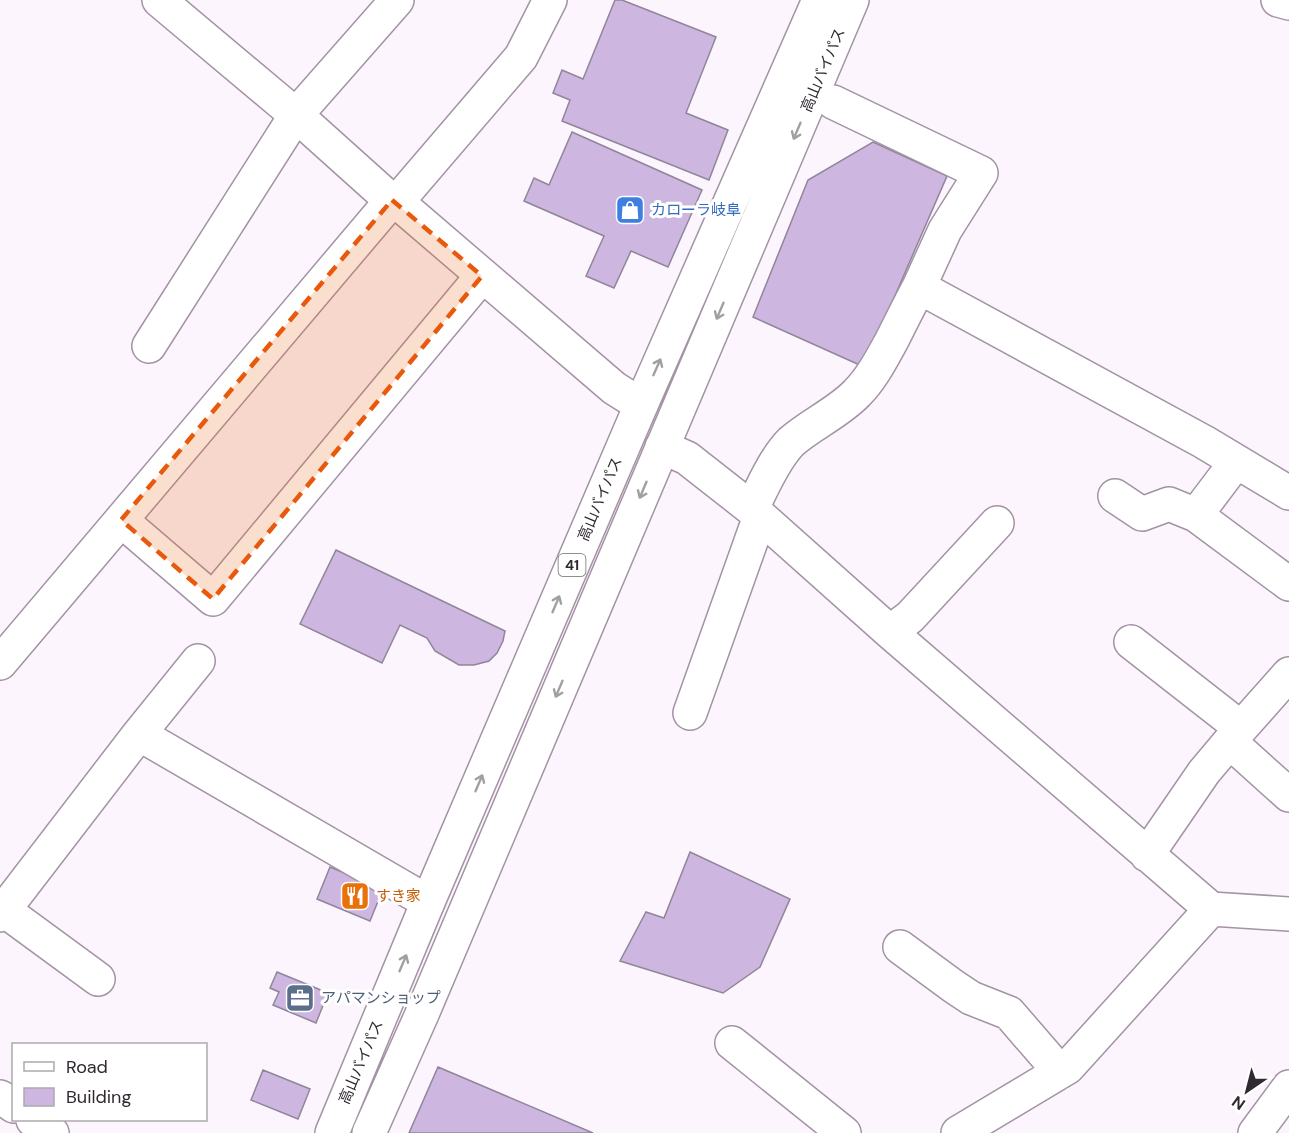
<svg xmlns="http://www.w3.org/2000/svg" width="1289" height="1133" font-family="'DM Sans','Noto Sans JP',sans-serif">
<rect width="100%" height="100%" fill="#fcf5fd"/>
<path fill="#cdb6e0" stroke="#908599" stroke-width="1.5" d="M615 0H622L716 37 686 113 728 130 709 180 562 121 570 100 553 93 562 70 583 79Z
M572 132 702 190 668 267 631 251 614 288 586 276 604 236 524 201 534 178 549 185Z
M873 142 947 176 864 367 753 317 808 180Z
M336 550 505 631 503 641 497 653 489 661 474 665H459L435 651 427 638 400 625 382 663 300 624Z
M690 852 790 899 760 967 723 993 620 961 646 912 664 918Z
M330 867 383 889 370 921 317 899Z
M277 972 328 993 316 1023 273 1005 279 992 270 988Z
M438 1067 593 1133H409Z
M263 1070 310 1089 298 1119 251 1100Z"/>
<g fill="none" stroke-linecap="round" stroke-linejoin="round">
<g stroke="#a393a5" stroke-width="36">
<path id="minor" d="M159 0 296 115 384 194 403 207 614 388 641 405
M1278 0 1289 3
M833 102 981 173 945 230 919 287 1204 442 1289 493
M396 203 521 57 550 0
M149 346 296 115 397 0
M662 447 687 458 752 509 890 632 1211 909 1289 914
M1236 462 1196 515 1289 584
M1115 496 1142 514 1169 504 1196 515
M752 509C761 489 775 458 791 442 811 424 838 413 857 393 872 378 882 358 892 340 901 322 910 304 919 287
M121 520 213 599 482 276
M890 632 910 617 997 523
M1131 642 1241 728
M0 663 392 200
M690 713 760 516
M139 734 428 902
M1230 742 1289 795
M1147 855 1204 772 1241 728 1289 674
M4 910 98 979
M0 915 139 734 198 661
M900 947 953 986 971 998 1009 1013 1060 1072
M732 1043 844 1133
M0 1097 14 1106
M33 1120 52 1133
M958 1133 1068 1067 1211 909
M1255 1133 1289 1087"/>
</g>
<g stroke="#a393a5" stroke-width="36">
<path id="highway" d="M332 1133 428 902 641 405 819 0
M369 1133 422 1014 852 0"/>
</g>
<use href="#minor" stroke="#fff" stroke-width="33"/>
<use href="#highway" stroke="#fff" stroke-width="33"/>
</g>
<defs><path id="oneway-shaft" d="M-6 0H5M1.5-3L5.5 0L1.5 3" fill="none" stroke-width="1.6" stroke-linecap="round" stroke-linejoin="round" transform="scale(1.5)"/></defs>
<g stroke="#a29fa2">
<use href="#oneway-shaft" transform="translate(797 131) rotate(113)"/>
<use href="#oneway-shaft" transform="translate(720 311) rotate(113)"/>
<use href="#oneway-shaft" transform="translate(657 367) rotate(-66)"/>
<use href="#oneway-shaft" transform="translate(643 490) rotate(113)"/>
<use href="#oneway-shaft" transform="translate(556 604) rotate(-67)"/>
<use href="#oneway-shaft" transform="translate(559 689) rotate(113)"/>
<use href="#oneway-shaft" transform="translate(479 783) rotate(-67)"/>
<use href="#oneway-shaft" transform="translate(403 963) rotate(-67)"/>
</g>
<path fill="#e8590c" fill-opacity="0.2" stroke="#e8590c" stroke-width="4.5" stroke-dasharray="12 8" stroke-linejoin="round" d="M392 200 482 276 213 599 121 520Z"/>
<defs>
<g id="shop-square" transform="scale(1.5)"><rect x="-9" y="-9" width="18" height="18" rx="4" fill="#3f7fe0" stroke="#fff"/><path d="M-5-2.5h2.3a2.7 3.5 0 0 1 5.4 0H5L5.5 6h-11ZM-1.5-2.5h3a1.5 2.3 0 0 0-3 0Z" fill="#fff"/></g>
<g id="restaurant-square" transform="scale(1.5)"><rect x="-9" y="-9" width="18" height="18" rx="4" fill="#e8710a" stroke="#fff"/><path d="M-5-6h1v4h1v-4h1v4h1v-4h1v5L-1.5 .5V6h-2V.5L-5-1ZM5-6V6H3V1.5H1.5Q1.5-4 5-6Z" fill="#fff"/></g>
<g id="office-square" transform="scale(1.5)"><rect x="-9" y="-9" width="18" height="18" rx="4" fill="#5c6f8a" stroke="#fff"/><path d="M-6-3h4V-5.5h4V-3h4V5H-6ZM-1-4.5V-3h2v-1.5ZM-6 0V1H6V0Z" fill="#fff"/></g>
</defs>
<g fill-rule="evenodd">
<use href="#shop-square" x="630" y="210"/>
<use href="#restaurant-square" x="355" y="896"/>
<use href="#office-square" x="300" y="998"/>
</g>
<g text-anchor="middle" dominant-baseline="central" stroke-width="6" stroke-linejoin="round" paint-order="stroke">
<rect fill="#fff" stroke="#6e696e" stroke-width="1.5" x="558.5" y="554" width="27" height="22" rx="4.5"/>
<g font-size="14" font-weight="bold" fill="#302930">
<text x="572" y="565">41</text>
</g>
<g font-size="15" fill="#302930" stroke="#fff">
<text transform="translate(823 70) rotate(-67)">高山バイパス</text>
<text transform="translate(600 499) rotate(-67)">高山バイパス</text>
<text transform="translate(361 1062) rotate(-67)">高山バイパス</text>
</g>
<g font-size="15" fill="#366cbe" stroke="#fff" text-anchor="start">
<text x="651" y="210">カローラ岐阜</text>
</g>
<g font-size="15" fill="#c56008" stroke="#fff" text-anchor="start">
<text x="376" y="896">すき家</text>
</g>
<g font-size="15" fill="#4e5e75" stroke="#fff" text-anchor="start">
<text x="321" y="998">アパマンショップ</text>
</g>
</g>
<rect x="12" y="1043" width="195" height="78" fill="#ffffff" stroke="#aca9ac" stroke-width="1.5"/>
<rect x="24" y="1062" width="30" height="9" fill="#ffffff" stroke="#aca9ac" stroke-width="1.5"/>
<text x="66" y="1073" font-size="18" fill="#302930">Road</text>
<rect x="24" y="1088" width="30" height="18" fill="#cdb6e0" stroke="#aca9ac" stroke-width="1.5"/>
<text x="66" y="1103" font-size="18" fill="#302930">Building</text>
<g transform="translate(1247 1091) rotate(215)" stroke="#ffffff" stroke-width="4.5" paint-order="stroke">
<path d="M0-4.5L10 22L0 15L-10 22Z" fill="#302930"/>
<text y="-9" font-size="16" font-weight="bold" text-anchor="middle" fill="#302930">N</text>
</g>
</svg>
